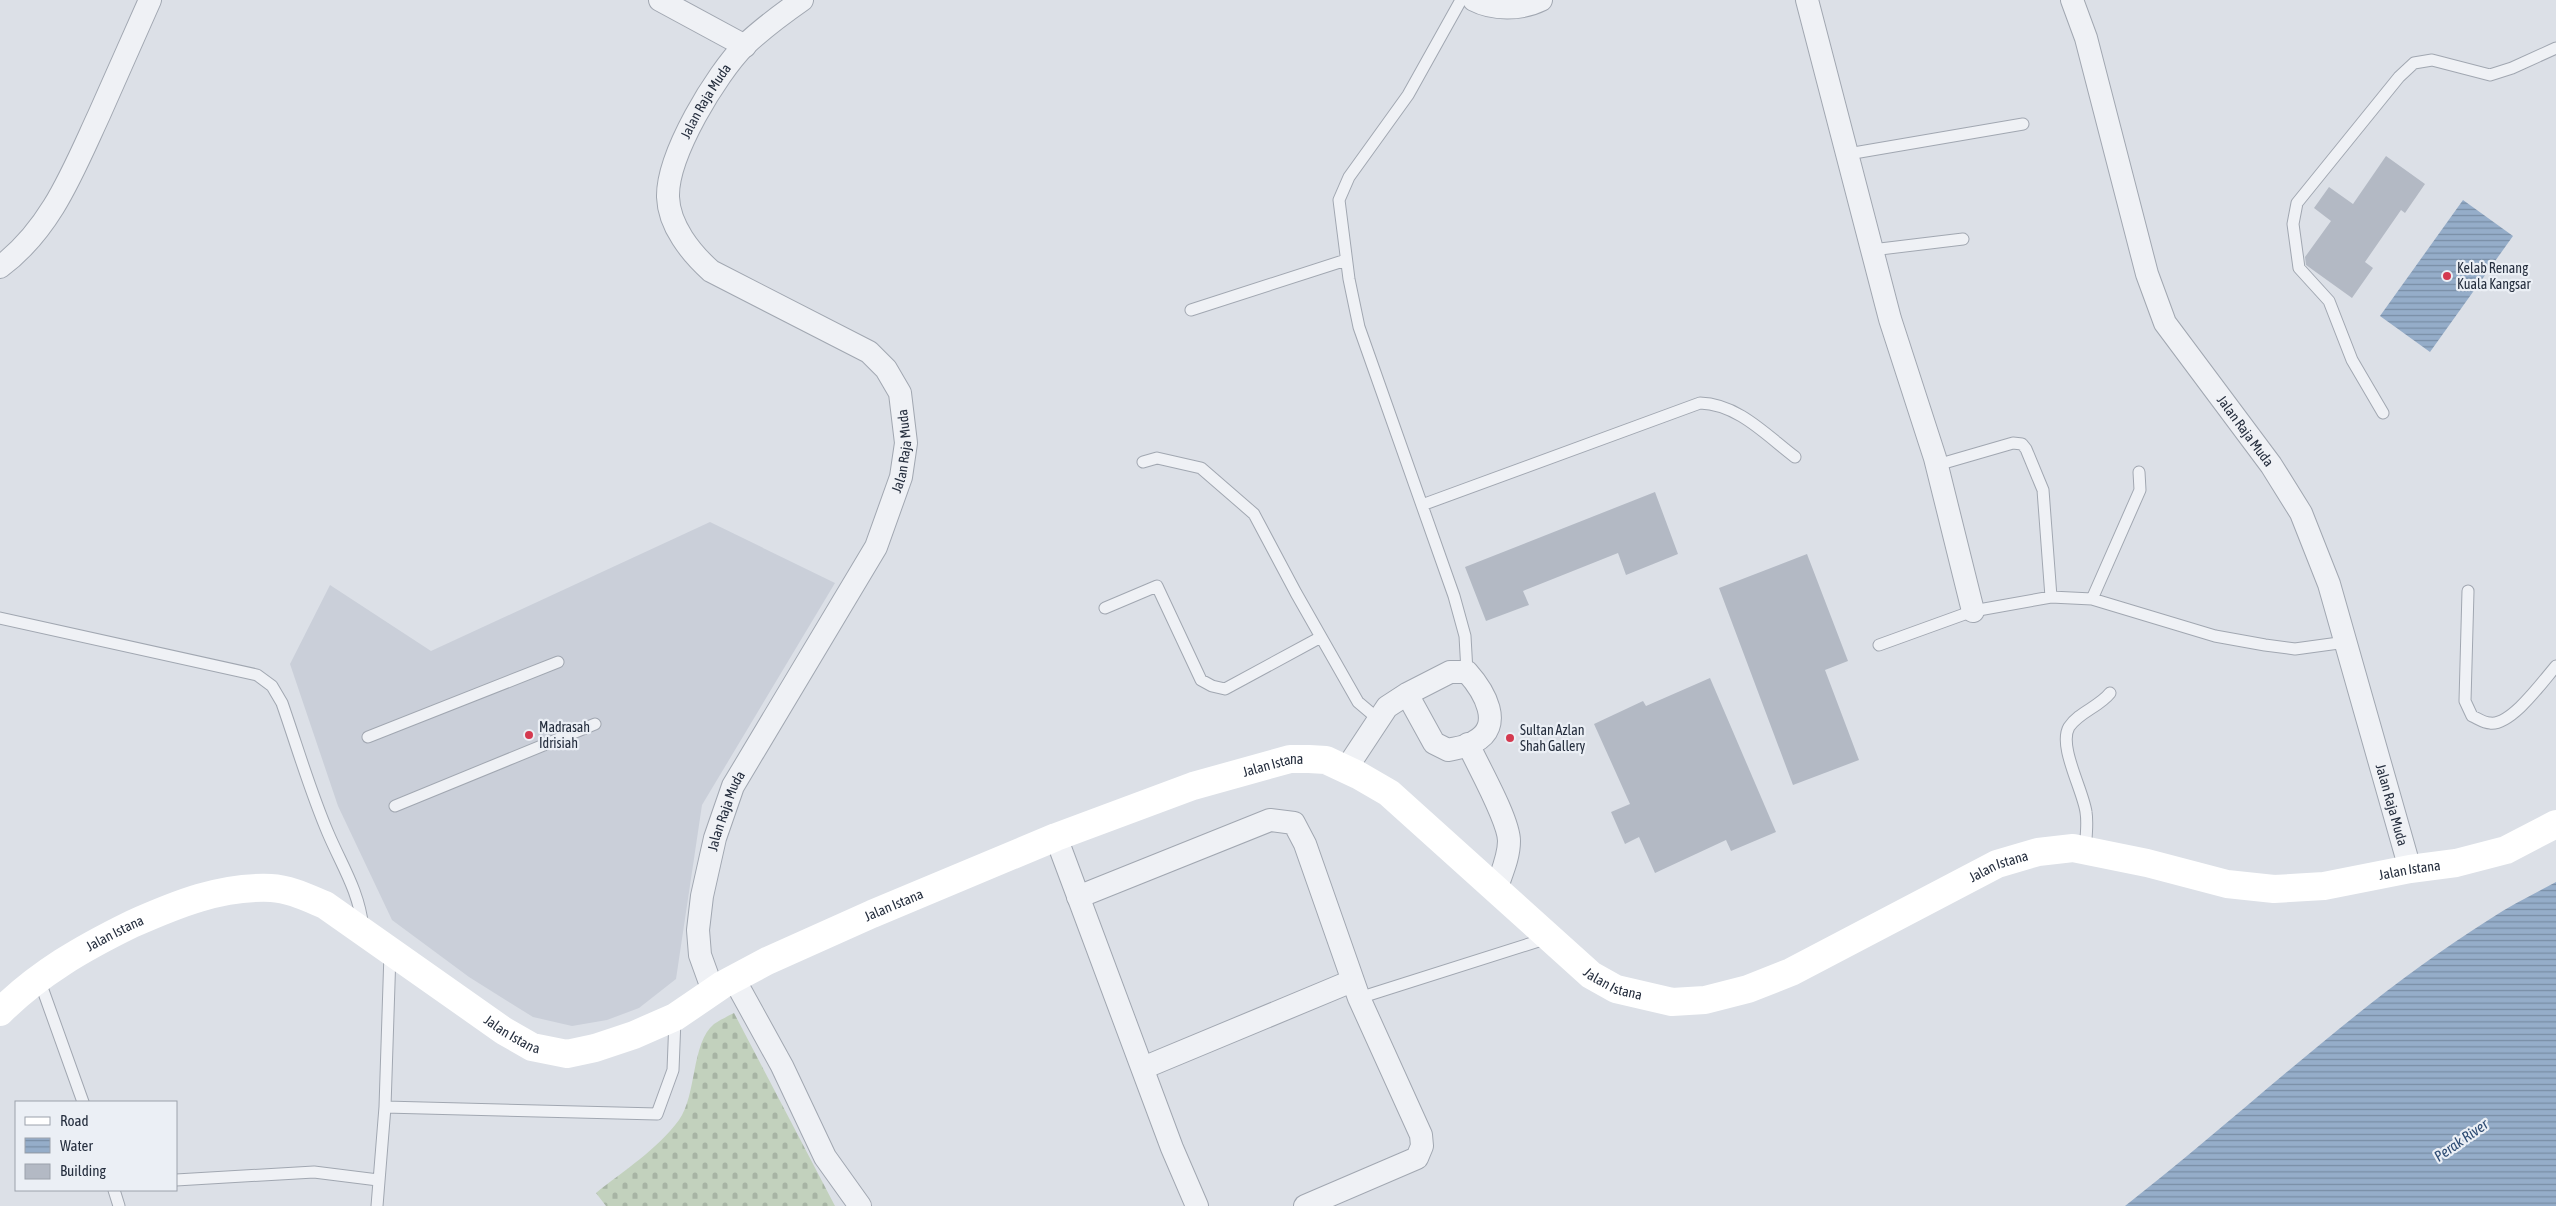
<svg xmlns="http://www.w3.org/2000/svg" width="2556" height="1206" font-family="'Asap Condensed',sans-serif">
<defs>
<pattern id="cemetery-stones" width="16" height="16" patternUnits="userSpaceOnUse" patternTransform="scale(1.25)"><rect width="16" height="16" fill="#c2d1bd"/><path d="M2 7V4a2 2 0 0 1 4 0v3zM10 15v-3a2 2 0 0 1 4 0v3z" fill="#a7b4a4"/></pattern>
<pattern id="water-rules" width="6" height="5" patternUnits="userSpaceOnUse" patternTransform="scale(1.25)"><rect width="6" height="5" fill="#95adc9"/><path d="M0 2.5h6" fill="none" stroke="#798da5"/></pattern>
</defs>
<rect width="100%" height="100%" fill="#dce0e7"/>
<path fill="#cacfd9" d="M710 522 835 583 702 805 676 979 639 1008 607 1020 572 1026 533 1017 469 977 392 920 338 806 290 664 330 585 431 651Z"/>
<path fill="url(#cemetery-stones)" d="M734 1013 835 1206H606L596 1193C623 1171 658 1149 679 1120 697 1095 691 1043 714 1024 720 1020 728 1016 734 1013Z"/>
<path fill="url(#water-rules)" d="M2463 200 2513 236 2430 352 2380 316Z
M2556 882V1206H2125C2247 1111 2359 1001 2490 919 2511 905 2534 894 2556 882Z"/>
<path fill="#b3b9c4" d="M2386 156 2425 184 2405 213 2401 210 2365 262 2373 268 2352 298 2306 265 2305 257 2331 221 2314 208 2329 187 2353 204Z
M1655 492 1678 554 1626 575 1618 553 1523 591 1529 605 1486 621 1465 567Z
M1807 554 1848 661 1825 670 1859 760 1793 785 1719 588Z
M1710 678 1776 832 1731 851 1726 840 1655 873 1639 837 1625 844 1611 812 1630 804 1594 724 1643 701 1646 706Z"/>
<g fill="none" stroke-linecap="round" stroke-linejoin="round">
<g stroke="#a1a7b1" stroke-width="13">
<path id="lane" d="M1461 0 1408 95 1349 177 1339 200 1349 279 1359 327 1454 596 1465 636 1467 672
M1848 154 2023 124
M1872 250 1963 239
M1191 310 1346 260
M2383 413 2352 360 2329 301 2299 268 2293 224 2297 203 2399 77 2414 63 2432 60 2490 75 2512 68 2556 48
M1143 462 1157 458 1201 468 1254 514 1296 593 1358 702 1378 719
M1937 465 2013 443 2022 444 2026 449 2043 490 2051 597
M1422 505 1700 403C1738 404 1766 435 1795 457
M2468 591 2465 701 2472 716C2477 718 2484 723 2490 723 2511 726 2543 681 2556 666
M2092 599 2140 490 2139 472
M1105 608 1157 586 1201 680 1212 686 1225 689 1321 637
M0 618 257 675 272 686 282 703C297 746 310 791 328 833 342 866 359 891 363 928
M1879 645 1973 611 2051 597 2092 599 2215 636 2265 645 2295 649 2346 642
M368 737 558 662
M395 806 595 724
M2085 850C2086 838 2088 824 2086 812 2083 790 2058 746 2069 727 2079 712 2099 707 2110 693
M390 953 385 1107 657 1114 673 1070 675 1019
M39 979 83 1102
M1359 998 1548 938
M176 1180 314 1172 378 1180
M114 1190 119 1206
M377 1206 385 1107"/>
</g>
<g stroke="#a1a7b1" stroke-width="24">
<g id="street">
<path d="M660 0 745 46"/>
<path d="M1474 0C1493 10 1521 10 1541 0"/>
<path d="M1807 0 1890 319 1935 458 1973 611"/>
<path id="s1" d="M2072 0 2086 38 2147 274 2165 323 2271 465 2301 513 2329 584 2410 869"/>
<path d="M0 267C51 229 73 171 99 115 116 77 133 38 150 0"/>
<path d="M1468 744C1478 766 1509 820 1509 841 1509 858 1501 874 1496 890"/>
<path d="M1346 769 1387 707 1407 694 1450 672H1467C1484 691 1505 726 1474 742 1467 747 1456 748 1448 750L1434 743 1407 694"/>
<path d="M1056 837 1172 1148 1197 1206"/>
<path d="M1078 897 1270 820 1294 823 1305 844 1359 998 1421 1135 1422 1146 1417 1158 1305 1206"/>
<path d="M734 979 782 1066 825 1157 860 1206"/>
<path id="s2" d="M713 991 700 955 698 930 702 896 715 838 733 786 876 547 901 477 906 443 900 393 886 369 869 352 711 271C691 253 669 226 668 197 667 155 716 74 745 45 762 29 782 14 802 0"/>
<path d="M1143 1068 1352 981"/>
</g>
</g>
<use href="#lane" stroke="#eff1f5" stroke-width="11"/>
<use href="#street" stroke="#eff1f5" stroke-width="22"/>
<path stroke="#fff" stroke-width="28" id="s3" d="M0 1012C39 973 83 948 132 924 177 904 221 886 271 888 290 889 308 898 325 905L504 1031 532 1047 567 1054 595 1048 634 1035 675 1017 722 985 767 961 872 914 1056 837 1193 786 1290 759H1309L1326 760 1358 775 1389 793 1591 975 1616 989 1672 1002 1705 1000 1748 989 1791 972 1997 864 2038 852 2073 848 2147 863 2227 884 2274 889 2324 886 2410 869 2456 863 2506 850 2556 824"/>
</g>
<g fill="#d4394f" stroke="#ebeff5" stroke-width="2">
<circle cx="2447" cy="276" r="5"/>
<circle cx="529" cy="735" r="5"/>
<circle cx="1510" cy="738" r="5"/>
</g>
<g text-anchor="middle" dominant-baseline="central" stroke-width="4.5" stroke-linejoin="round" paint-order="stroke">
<g font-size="14" fill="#252e3e" stroke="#ebeff5">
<text stroke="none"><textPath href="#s2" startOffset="1071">Jalan Raja Muda</textPath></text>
<text stroke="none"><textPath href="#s1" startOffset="471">Jalan Raja Muda</textPath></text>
<text stroke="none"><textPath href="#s2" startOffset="591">Jalan Raja Muda</textPath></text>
<text stroke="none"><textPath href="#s3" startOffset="1414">Jalan Istana</textPath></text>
<text stroke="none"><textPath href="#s1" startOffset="876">Jalan Raja Muda</textPath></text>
<text stroke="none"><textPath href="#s2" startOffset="186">Jalan Raja Muda</textPath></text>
<text stroke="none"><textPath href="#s3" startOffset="2254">Jalan Istana</textPath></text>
<text stroke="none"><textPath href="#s3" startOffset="2674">Jalan Istana</textPath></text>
<text stroke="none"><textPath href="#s3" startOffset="1009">Jalan Istana</textPath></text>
<text stroke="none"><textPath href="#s3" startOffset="140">Jalan Istana</textPath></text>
<text stroke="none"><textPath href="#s3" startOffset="1835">Jalan Istana</textPath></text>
<text stroke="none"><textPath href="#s3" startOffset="589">Jalan Istana</textPath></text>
</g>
<g font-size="14" fill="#252e3e" stroke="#ebeff5" text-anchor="start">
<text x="2457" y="268">Kelab Renang<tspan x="2457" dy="16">Kuala Kangsar</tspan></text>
<text x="539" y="727">Madrasah<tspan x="539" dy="16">Idrisiah</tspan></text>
<text x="1520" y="730">Sultan Azlan<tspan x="1520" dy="16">Shah Gallery</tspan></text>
</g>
<g font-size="15" font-style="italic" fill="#2e4c73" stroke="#ebeff5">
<text transform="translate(2461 1140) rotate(-35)">Perak River</text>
</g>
</g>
<rect x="15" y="1101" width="162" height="90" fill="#ebeff5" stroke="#9ca2ac"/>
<rect x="25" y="1117" width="25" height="8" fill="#ffffff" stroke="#9ca2ac"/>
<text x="60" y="1126" font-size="15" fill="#252e3e">Road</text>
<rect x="25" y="1138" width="25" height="15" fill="url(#water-rules)" stroke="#9ca2ac"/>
<text x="60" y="1151" font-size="15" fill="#252e3e">Water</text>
<rect x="25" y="1164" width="25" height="15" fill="#b3b9c4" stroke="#9ca2ac"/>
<text x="60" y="1176" font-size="15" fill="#252e3e">Building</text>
</svg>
